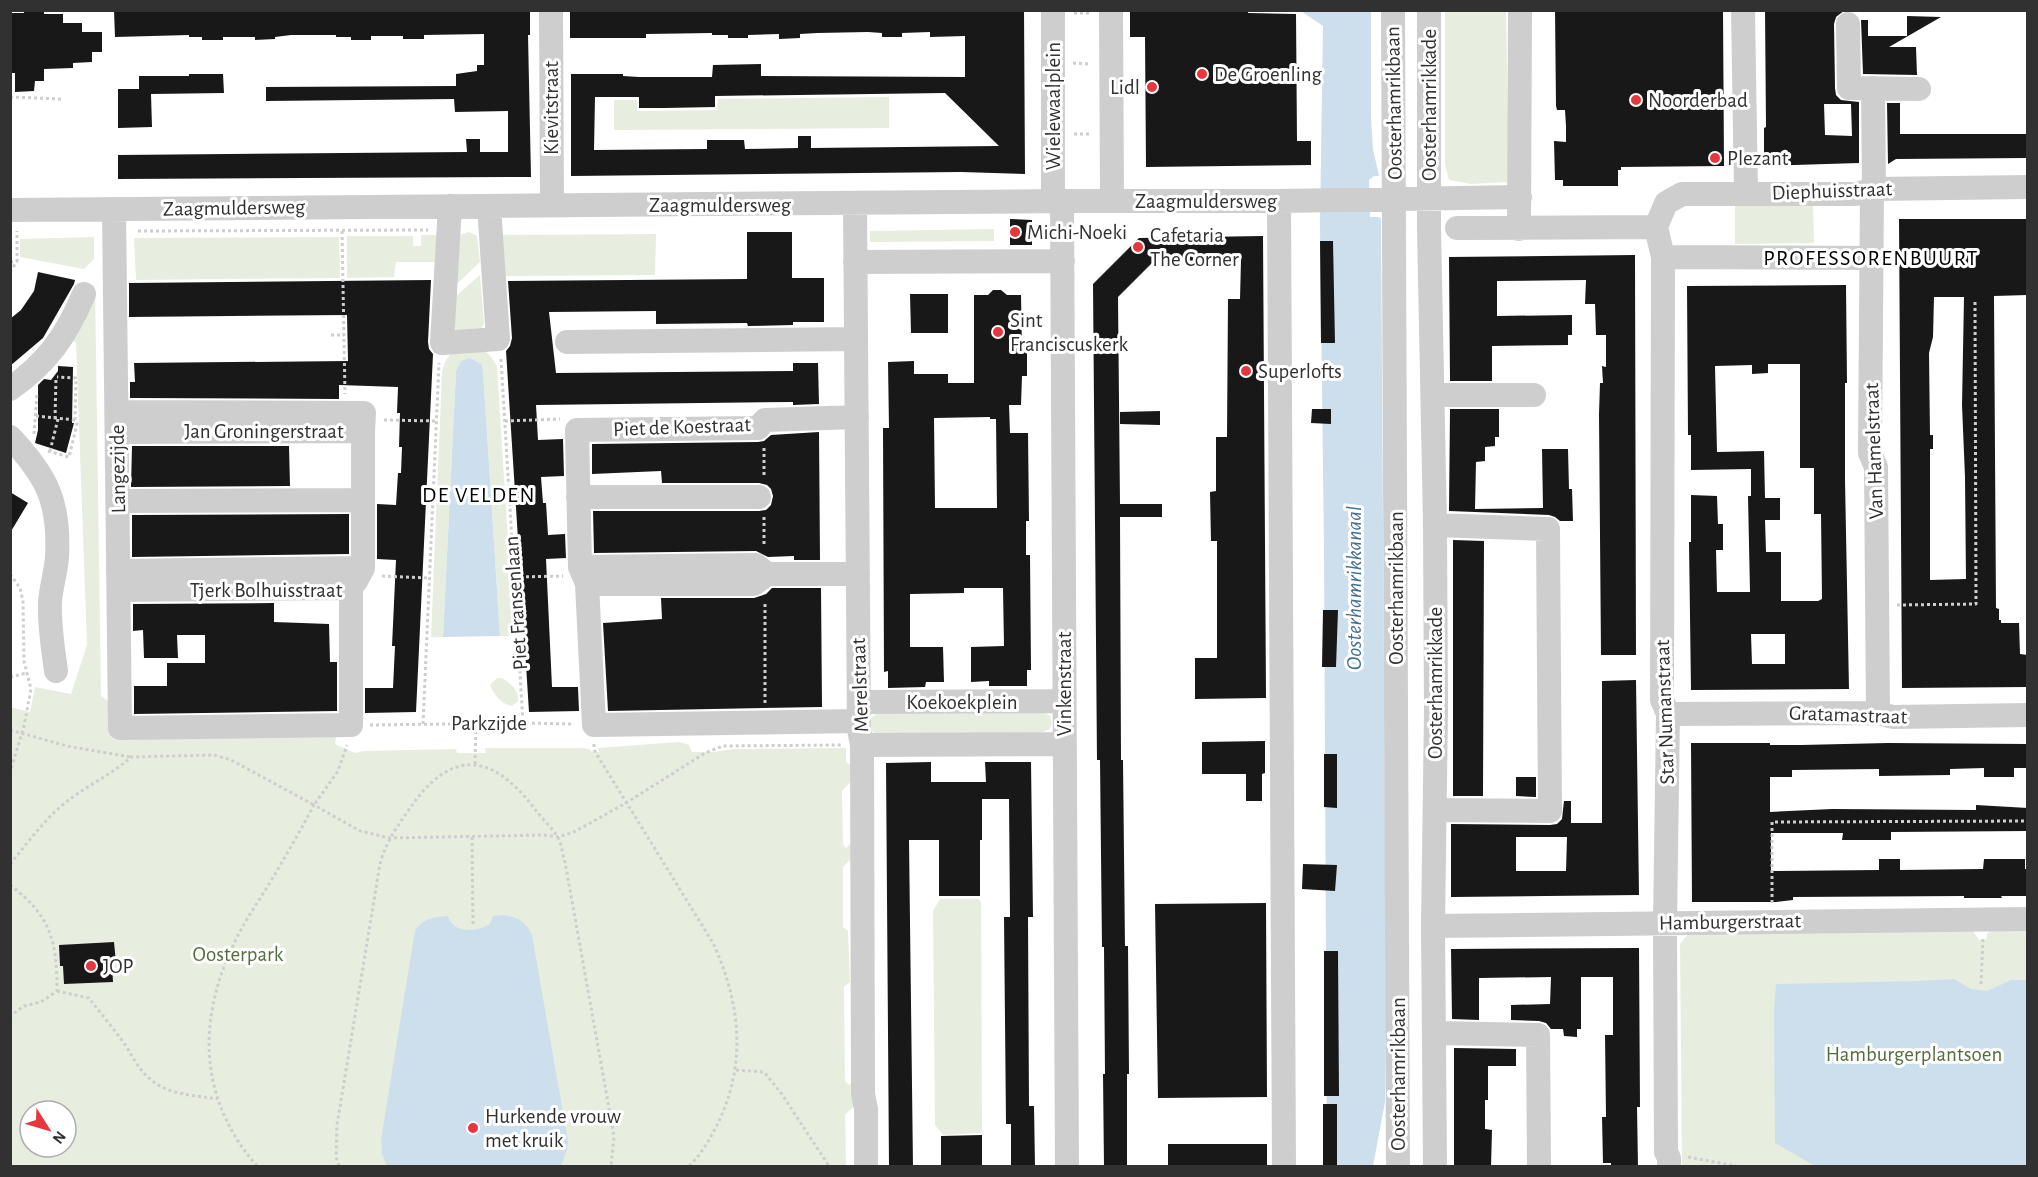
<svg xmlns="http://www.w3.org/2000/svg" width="2038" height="1177" font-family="'Alegreya Sans',sans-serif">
<rect width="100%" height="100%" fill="#fff"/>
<path fill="#e7eee0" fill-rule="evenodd" d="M1445 11H1506L1509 182 1471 184 1449 180 1445 165Z
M889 97V128L614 130V100H637V111L717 110 718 99Z
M1813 203 1814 243 1735 244V204Z
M994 229V241L870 242V231Z
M469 232 477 236 480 262 457 284 460 235Z
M656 234 655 275 503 276 501 235Z
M421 235H439L437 262H396L394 277 347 278V236H413V246H421Z
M94 237V259L84 269 20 257V239Z
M339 237 340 278 136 280 134 238Z
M480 275 484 323 479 332 456 330 453 324 455 297Z
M95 284 101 696 108 701 109 734 132 740 134 736 337 732 335 744 355 753 363 751 456 749 457 753H486L485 748H583L589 749 592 752H599L598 748 679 742 689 745 692 752H714L733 749 846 748V762L851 766 855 777 842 791 843 844 846 848 854 840 856 854 843 867V927L848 931 850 982 844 987 845 1081 849 1085 858 1077V1102L845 1115 846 1166H11L10 707 30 712 35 687 71 694 87 645 76 343 70 338ZM30 1111H66V1147H30Z
M458 348C479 349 487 346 497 367L514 636H500L483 371H456L443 637H431L442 372C444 360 449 355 458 348Z
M497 678H502C511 684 519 690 518 701L512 706C501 704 494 695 490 685Z
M878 712H1045L1050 716 1052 723 1050 729 1043 732 881 736 871 731 870 719Z
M940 899H979L981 902 982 1133 943 1135 935 1125 933 911Z
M1973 931 1979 940H1986L1987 934 1990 931H2027V1166H1682L1680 944 1688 934Z"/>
<path fill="#cddfed" d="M1301 11H1371V118L1373 149 1379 176H1374L1369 180 1370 217H1379L1381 219 1386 993 1385 1102 1373 1166H1327L1324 550 1320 223 1323 26Z
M470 358 481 364 483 371 500 636 443 637 456 371 461 361Z
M502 915C516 916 526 921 532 935L568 1141 567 1150 561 1166H387L382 1154 381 1139 415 931C424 918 433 917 448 916 453 934 477 932 490 924L493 916Z
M1954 979 1971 989 1987 991 2011 980H2027V1166H1815L1775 1143 1774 1012 1776 984 1919 981Z"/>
<path fill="#181818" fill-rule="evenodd" d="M24 10H44V14H63V23H82V32H102V52H92V62L73 63V68L44 69V81H35L34 91 15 92V73H10V13H24Z
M114 10H530V35H528L531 177 118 179V155L467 152 466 139H480V152H508V111L455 112 454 99 266 101V87L456 86V74L477 71V65H484V34L424 35V39H403V36H371V40H351V37H336V35H291L275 37V39L255 40V37H223V40H202V37H189V35L115 37Z
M570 10H1024L1025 174 961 172 571 176V74H623V76L639 77H712L713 65 761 64V76L965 77V36L930 37V32L902 33V37H882V33L868 32 817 33 800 34V38L779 39V34L748 35V38H728V35H712V33L646 34V38H570ZM945 93 999 146 811 148V136H798V148L745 149 744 140H707V149L594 150 595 97H639V108H665L715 107V96Z
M1130 10H1248V13L1296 14 1297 141H1311V165L1146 167 1145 37H1130Z
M1555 10H1723L1724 166 1621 167V170H1618V186H1563V180H1555L1554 141 1566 142V126L1565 110H1557L1556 106Z
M1765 10H1845L1836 17 1834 24 1835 88 1836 95 1841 100 1859 102V163L1764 166V128L1766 127ZM1824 104H1851L1852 136 1825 135Z
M1907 16 1941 17 1889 47H1916L1917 75 1863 74 1861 20H1868V36H1907Z
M189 74H223L224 93 151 94 152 127 118 128V89H139V76H189Z
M1887 103H1900V134H2028V158L1896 159 1888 164Z
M1010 219 1032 220V245H1010Z
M1899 219H2028V295L1994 296 1996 608 1999 609V620H2001V623H2019L2020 654 2028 655V687L1902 688ZM1934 297H1964L1962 405 1965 477 1966 579 1930 580V449H1933V435H1930L1929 353 1933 337Z
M747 232H792V278H824V322H793V325L748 326 747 323 656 324V311L549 312 556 373 793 371V363H818L819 404 793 405V402L536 405 538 440 563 439 564 476 541 477 543 503H546L548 535 565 534 566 558 546 559 552 687H578L579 711 529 712 506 351 510 346 512 338 508 281 747 279Z
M1263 236 1266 698 1195 699V658H1217V541H1211L1210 492 1216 491V437H1227L1228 299H1240L1241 260 1159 261V263H1152L1118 297 1120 504H1162V517H1120L1121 760H1123L1125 946H1128L1129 1074H1127V1167H1104L1103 1074H1105L1104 947H1102L1100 760H1097L1093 284 1139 238Z
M1320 241H1333L1335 343H1321Z
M1635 255 1636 655H1601L1599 414 1600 383H1603L1602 366 1606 367V335H1596L1595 304H1585L1586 280 1497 281V316L1572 315V335H1568V345L1492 346V381H1450L1449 257Z
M38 272 75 280 74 284 43 338 10 366V319L21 310 34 291Z
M431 280 428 342 429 349 433 354 416 712 365 713V688H393L395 646H392L396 560 377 559V504L396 505 398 473H401L402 447H399L400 413H397L398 387 339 385V399L130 398V382H135L134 363 348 361 347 315 129 317V283Z
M1846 285 1847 383H1845V480L1849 689 1691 690 1689 542H1691V495L1717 496 1718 524H1723V550H1716L1717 592H1750L1748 496H1751V469L1691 470V435H1688L1687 286ZM1768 364H1800V468H1814V514H1821L1822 599 1818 601H1781V552H1766L1765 520H1780V498H1765L1764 451 1717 452 1715 366 1752 365V374L1768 373ZM1751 634H1785V664H1752Z
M993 290H1001L1007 295H1021L1022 350H1027V376H1022L1021 405H1009L1010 433H1028L1029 521H1026V555H1030L1031 670H1027V686H989V681L971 682V647L1004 646 1003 588H964V593L910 594V647H943L944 682H926L925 687 888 688V671L884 672 883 428H889L888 362 914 361V374H948V383H974V295H988ZM990 417V419H996L997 508H935L934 418Z
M910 294H948V333H911Z
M58 366 73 367 72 423H74L66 453 35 443 38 430V385L44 379 51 380 58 371Z
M1312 409H1331V424L1311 423Z
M1450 409H1499V437H1495V446L1485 447V461L1476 462 1475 509 1543 508 1542 449H1568L1569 489H1572L1573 521H1560L1555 517 1549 515 1449 511Z
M1160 411V425L1120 424V412Z
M819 432 820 560H794V556L768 557 756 551 594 553 593 511H759L766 510 771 505 773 496 771 489 767 485 759 483H662L661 471 592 474V444L758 442 764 441 771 435Z
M289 446 290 486 131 487 132 446Z
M10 492 28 503 10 533Z
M349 514V554L132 557V515Z
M1453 540 1484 541 1483 796H1453Z
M772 588H821L822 707 608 711 603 623 662 619 661 598H754L766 594Z
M274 603V622L329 624 330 662H337V711L134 714V686H167V663H205V635H177L178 658H144L143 630 133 631V604Z
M1323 610H1338L1336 667H1322Z
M1636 680 1639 895 1451 897V824L1550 825 1557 824 1562 819 1564 801H1571V823H1602V681ZM1516 837H1567L1566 871H1516Z
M1265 741V773L1262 774V801H1246V774H1202V742Z
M1691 743H1770V745H1801L1888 743 2028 744V768H2014V777H1984V768L1950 769V775L1879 776V769L1792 770V777H1770V812L1832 809 1976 810V805L2028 808V831L1891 832V840H1842L1843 833H1771V871L1879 870V859H1900V870L1983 869 1984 859H2025V869H2028V896H2001L2002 898H1964V896L1793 897V900L1776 902H1692Z
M1324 754H1337V808L1324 807Z
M931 762V782H986L985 762H1031L1033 917H1028L1029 1106H1034L1035 1167H1011V1124H1006L1004 917H1010L1009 799H982V840H980V896H939V840H909L913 1167H889L886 763Z
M1516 777H1536V797L1516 796Z
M1303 864 1337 865 1335 891 1302 889Z
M1266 903 1267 1097 1158 1098 1155 904Z
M114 942 116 963H112L113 982 64 984 63 966H60L59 945Z
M1639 948 1640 1107H1637L1638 1167H1611V1163H1603L1602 1117H1606L1605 1035H1613V977H1581V1029H1577V1037L1564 1036 1563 1029H1551L1546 1023 1539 1021 1511 1020V1005L1550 1004 1551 977 1479 978V1020L1452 1019 1451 949Z
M1324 951H1338L1339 1096H1324Z
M1454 1048 1516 1049V1066H1488V1100H1485V1129L1492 1130 1491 1167H1454Z
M1323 1104H1337V1167H1323Z
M982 1135V1167H941V1136Z
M1168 1144H1267V1167H1168Z"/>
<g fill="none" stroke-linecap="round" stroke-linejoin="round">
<path stroke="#cecece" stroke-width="3" stroke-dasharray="3 3" stroke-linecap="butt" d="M1074 13H1092
M1073 63 1091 64
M10 97 61 99
M1074 134H1092
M138 231 428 230
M342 231 345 394
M10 262 17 261V231
M10 272 17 261
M331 335H344
M501 359 523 723
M36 416 75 420
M55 419 56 377
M384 420 436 421
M505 421 560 419
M34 434 37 393
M764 448V478
M48 451 69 457 77 424 75 420 76 378 57 377
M50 451 58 419
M764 517V547
M10 574 20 588 23 601 24 661 31 689 24 726 10 772
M382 576 429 578
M514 577 563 576
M1897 605 1976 604 1975 301
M10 677 27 673
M765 703V601
M423 724 439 363
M370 725 523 723 574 724
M10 730 67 746 131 757
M594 744V750L713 943C740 1002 747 1061 719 1121 711 1137 702 1154 689 1166
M475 764 476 724
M472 837 473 924
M10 864C26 845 41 824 59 808 81 788 109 777 131 757L214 755 231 760 314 805 338 771 347 745
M10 885C51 916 57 941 57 991L41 1002 24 1006 10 1016
M1772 903V822L2028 821
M1981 984 1983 939
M57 991 89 998C101 1014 115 1030 126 1046 136 1063 144 1078 162 1087 178 1095 199 1096 217 1099
M736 1070 764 1072 781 1093 829 1166
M1688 1157 1736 1166
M257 1166C201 1102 196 1025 232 948 241 927 254 908 266 889 283 861 299 833 314 805L360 831 390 838 544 835 558 837 574 832 626 803 705 753 723 746 842 745
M339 1166 336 1157 337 1125 380 864C385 844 396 828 408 811 448 751 489 749 534 808 541 817 551 827 557 836 562 843 562 854 565 862L614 1136 611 1166"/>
<path stroke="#cecece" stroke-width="24" d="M551 10 552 205
M1111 10 1112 201
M1393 10 1398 1166
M1429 10V229L1435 525 1436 710 1433 926 1435 1166
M1743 10 1746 193
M1848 24 1849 88 1919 89
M1873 88 1874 189
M1872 189 1870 453 1876 467 1878 713
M1053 201V10
M1062 201 1067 1166
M1279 201 1284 1166
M855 204 859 729 862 745 863 1094 866 1109V1166
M450 206 442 343 498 339 489 206
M114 209 120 728 351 725V588L119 590
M10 210 1062 201H1279L1520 197
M1457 228 1656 227
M1519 229 1520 10
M1663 257 1871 258
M855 262 1063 261
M567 342 856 339
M10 389C48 362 66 336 84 294
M1433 395H1534
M117 412 364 413 363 431 117 432
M10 437C47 476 60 502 57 557 56 572 51 587 50 602 49 625 53 648 56 671
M578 497H759
M118 501 357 500
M580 567 756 565 767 574
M118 571 363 568
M858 574H767L754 584H587L594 725 859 721
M356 581 363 568V431
M587 584 580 567 577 430 758 428 765 420 857 417
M860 702 1064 701
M1668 714 1878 713 1893 717 2028 715
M862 745 1064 744
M1435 810 1550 811 1548 529 1435 525
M1433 926 2028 919
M1434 1033 1538 1035 1539 1166
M1669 1166V1158L1666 1152 1665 923 1668 714 1662 700 1663 257 1656 227 1666 203 1682 194H1856L1874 189 2028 187"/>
</g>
<g fill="#e5373d" stroke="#fff" stroke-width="2">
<circle cx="1202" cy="74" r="6"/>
<circle cx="1152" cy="87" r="6"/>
<circle cx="1636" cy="100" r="6"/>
<circle cx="1715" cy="158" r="6"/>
<circle cx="1015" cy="232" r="6"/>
<circle cx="1138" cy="247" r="6"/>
<circle cx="998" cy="332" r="6"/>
<circle cx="1246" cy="371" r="6"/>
<circle cx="91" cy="966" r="6"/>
<circle cx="473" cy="1128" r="6"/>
</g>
<g text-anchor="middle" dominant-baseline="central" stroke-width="6" stroke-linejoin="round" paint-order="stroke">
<g font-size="21" fill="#313131" stroke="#fff" text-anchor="start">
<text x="1214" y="74">De Groenling</text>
<text x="1140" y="87" text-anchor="end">Lidl</text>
<text x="1648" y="100">Noorderbad</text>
<text x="1727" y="158">Plezant</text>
<text x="1027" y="232">Michi-Noeki</text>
<text x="1150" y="235">Cafetaria<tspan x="1150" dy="24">The Corner</tspan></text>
<text x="1010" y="320">Sint<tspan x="1010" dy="24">Franciscuskerk</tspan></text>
<text x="1258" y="371">Superlofts</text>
<text x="103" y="966">JOP</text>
<text x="485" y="1116">Hurkende vrouw<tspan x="485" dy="24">met kruik</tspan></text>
</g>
<g font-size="21" fill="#313131" stroke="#fff">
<text transform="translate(1394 103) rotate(-91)">Oosterhamrikbaan</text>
<text transform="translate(1429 105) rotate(-90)">Oosterhamrikkade</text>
<text transform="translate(1053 106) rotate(-90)">Wielewaalplein</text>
<text transform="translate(551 108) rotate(-90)">Kievitstraat</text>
<text transform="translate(1832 191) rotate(-2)">Diephuisstraat</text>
<text x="1206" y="201">Zaagmuldersweg</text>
<text x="720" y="205">Zaagmuldersweg</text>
<text transform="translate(234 208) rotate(-1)">Zaagmuldersweg</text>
<text transform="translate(682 427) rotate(-2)">Piet de Koestraat</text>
<text x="264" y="431">Jan Groningerstraat</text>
<text transform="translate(1874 451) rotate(-92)">Van Hamelstraat</text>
<text transform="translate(118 469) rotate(-91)">Langezijde</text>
<text transform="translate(1396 588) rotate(-90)">Oosterhamrikbaan</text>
<text x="266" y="590">Tjerk Bolhuisstraat</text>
<text transform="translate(516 603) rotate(-94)">Piet Fransenlaan</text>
<text transform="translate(1435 683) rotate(-90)">Oosterhamrikkade</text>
<text transform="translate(1064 684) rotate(-90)">Vinkenstraat</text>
<text transform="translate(860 685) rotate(-92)">Merelstraat</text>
<text x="962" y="702">Koekoekplein</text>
<text transform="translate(1665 712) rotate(-92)">Star Numanstraat</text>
<text transform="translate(1848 715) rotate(2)">Gratamastraat</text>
<text x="489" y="723">Parkzijde</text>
<text transform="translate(1730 922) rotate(-1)">Hamburgerstraat</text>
<text transform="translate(1398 1074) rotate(-90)">Oosterhamrikbaan</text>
</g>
<g font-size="21" fill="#536e3e" stroke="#fff">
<text x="238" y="954">Oosterpark</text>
<text x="1914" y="1054">Hamburgerplantsoen</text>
</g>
<g font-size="22" letter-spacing="1.5" fill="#000" stroke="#fff">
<text x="1871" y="258">PROFESSORENBUURT</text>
<text x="479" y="495">DE VELDEN</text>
</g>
<g font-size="22" font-style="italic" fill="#3f7094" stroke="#fff">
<text transform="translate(1354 588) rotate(-90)">Oosterhamrikkanaal</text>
</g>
</g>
<rect width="2038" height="1177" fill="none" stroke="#313131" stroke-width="24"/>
<g transform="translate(48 1129) rotate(127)"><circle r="28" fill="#ffffff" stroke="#adadad" stroke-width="1.5"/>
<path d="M0-4.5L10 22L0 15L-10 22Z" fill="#e5373d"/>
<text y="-9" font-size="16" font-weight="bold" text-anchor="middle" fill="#313131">N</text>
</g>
</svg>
